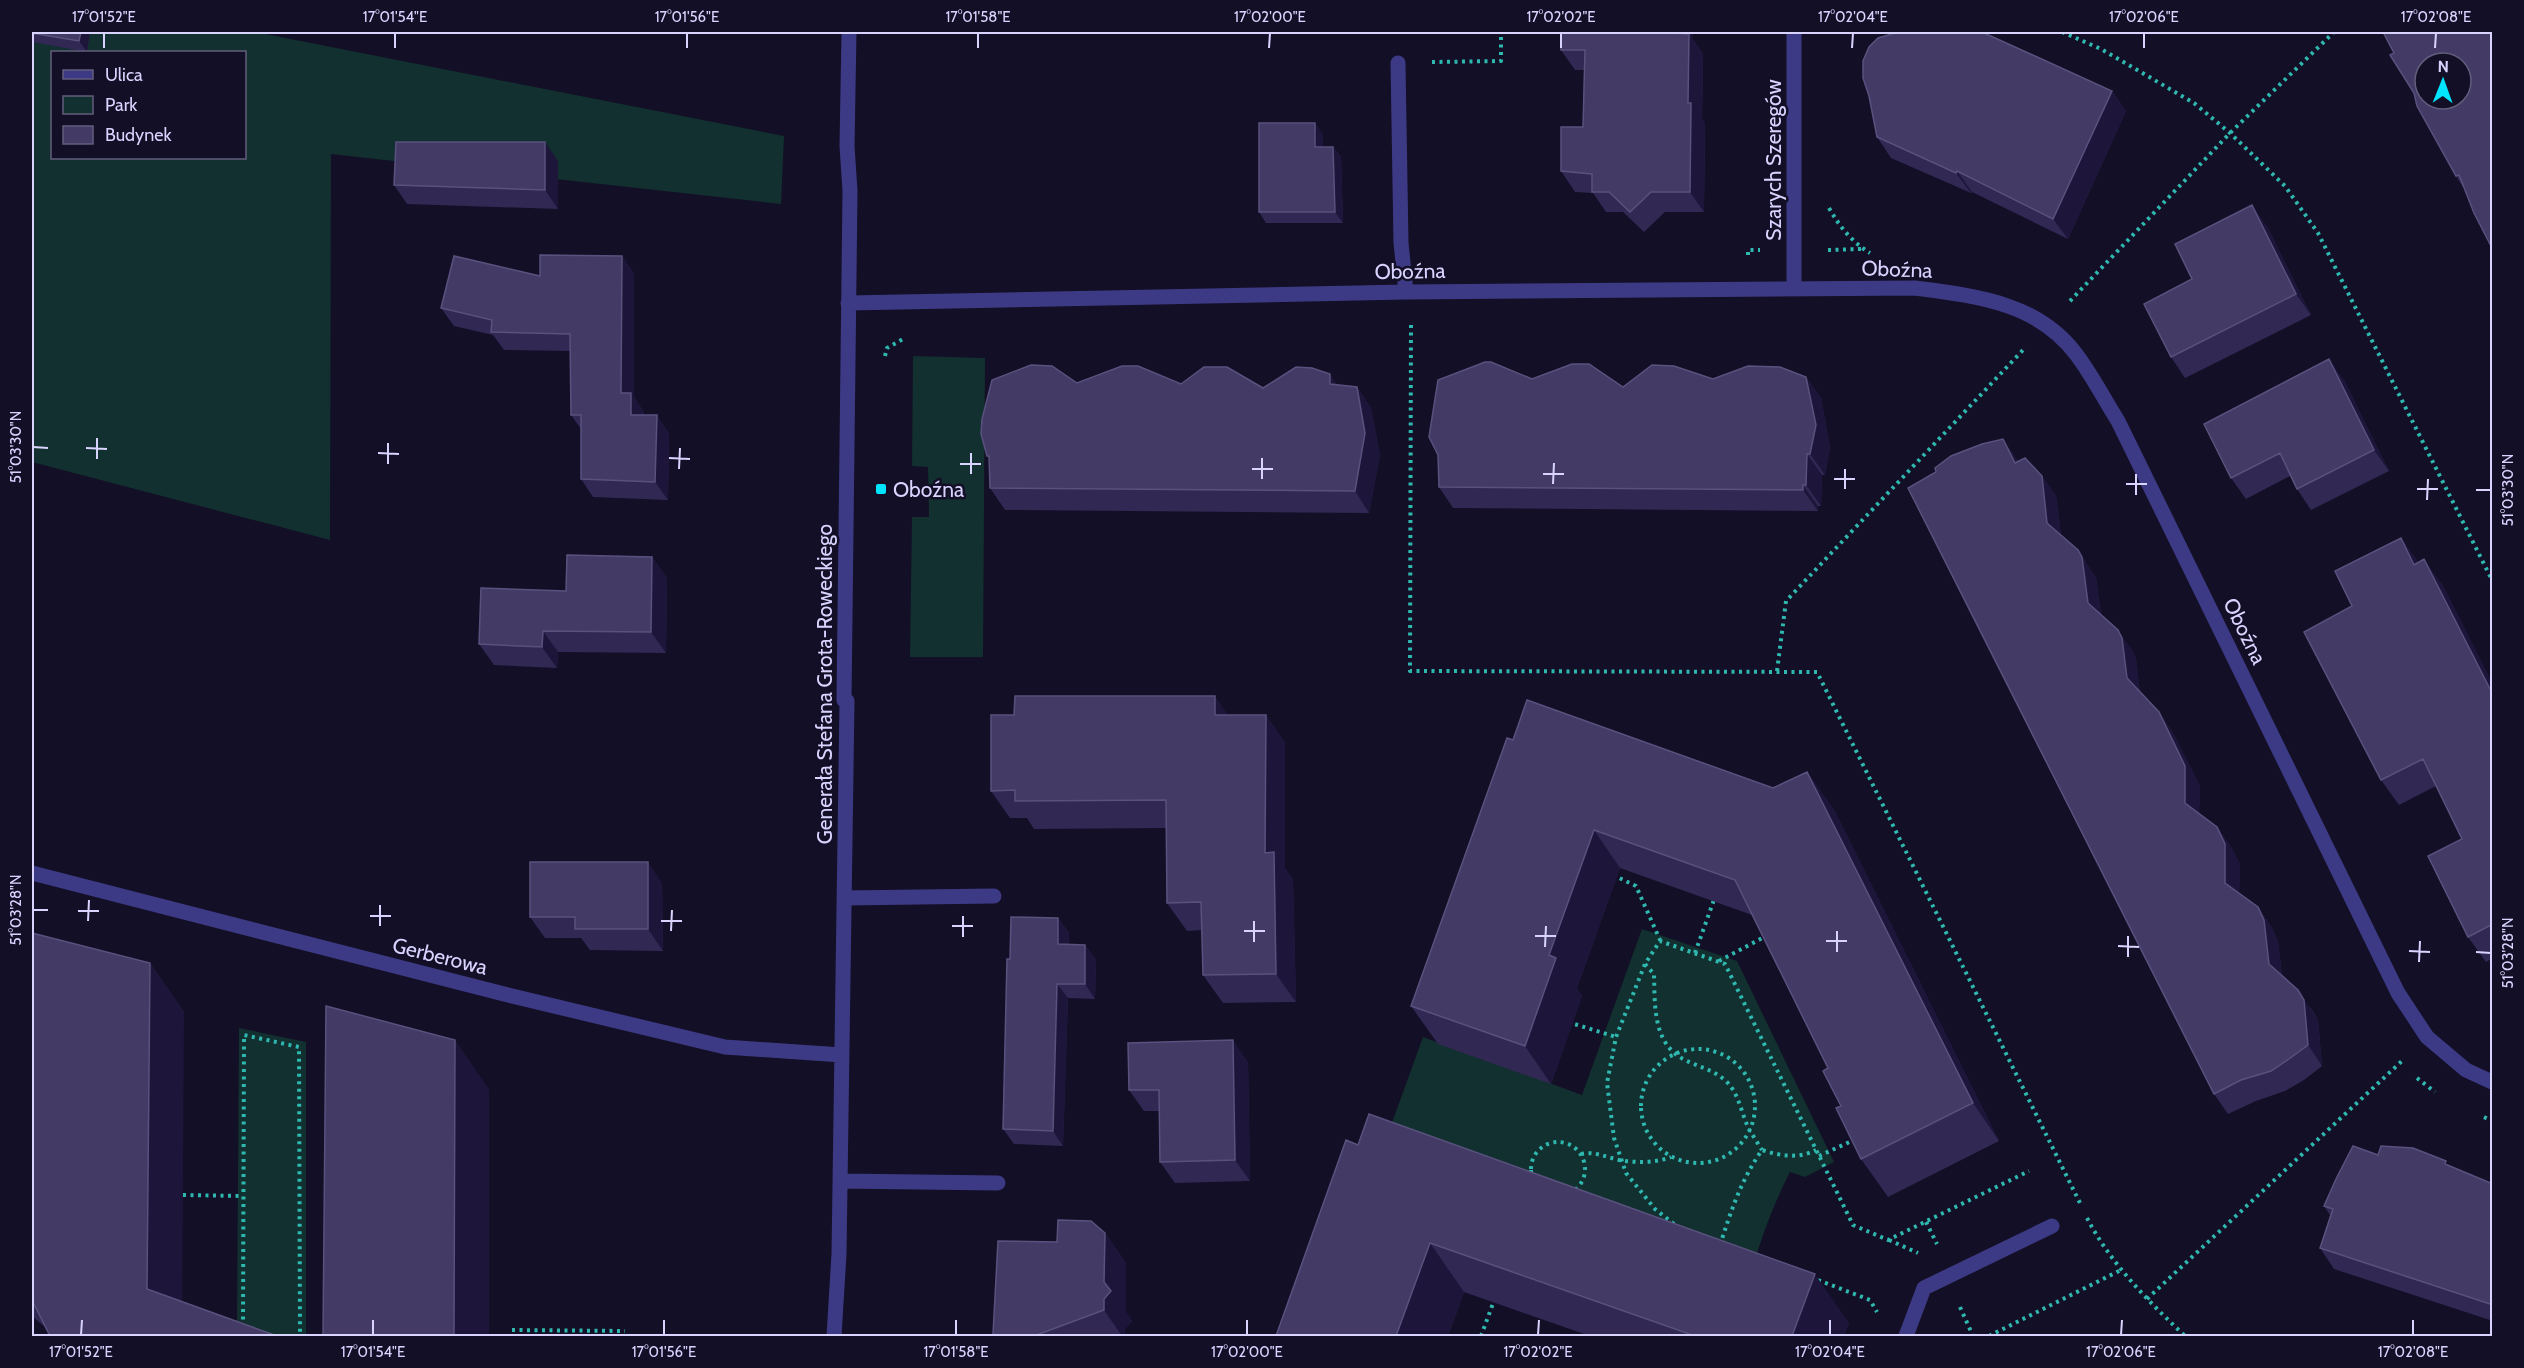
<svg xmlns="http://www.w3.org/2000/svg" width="2524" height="1368" font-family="Cabin,sans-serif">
<rect width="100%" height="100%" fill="#130f26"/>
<path fill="#12302f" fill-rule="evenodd" d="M32 32H255L784 136 781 204 331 154 330 540 32 462ZM52 52H244V158H52Z
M913 356 985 358 983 657H910L912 517H929L928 467 912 466Z
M1642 929 1737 961 1834 1162 1805 1177 1790 1172C1771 1209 1758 1246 1748 1286L1380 1156 1423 1037 1582 1095Z
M239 1028 306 1042V1336H271L237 1324Z"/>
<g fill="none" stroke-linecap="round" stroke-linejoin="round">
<path stroke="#2fb8b0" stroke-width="4" stroke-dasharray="3 4.5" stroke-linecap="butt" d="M2062 32 2101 49 2194 103 2230 133 2285 186 2318 233 2492 580
M1432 62 1501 61V32
M1829 208C1840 227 1851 241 1870 253
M1828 250 1862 249
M1748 255V250H1760
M2070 301 2230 133 2334 32
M1411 325 1410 671 1817 672 2080 1203
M885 356 887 348 905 338
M1777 671 1786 601 2023 350
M1613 875 1636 886 1660 940
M1695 953 1715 897
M1719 961 1766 936
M1645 964 1654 974C1655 1004 1652 1044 1685 1060 1699 1067 1714 1070 1726 1081 1740 1095 1741 1114 1750 1131 1754 1137 1758 1144 1762 1150
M1568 1022 1616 1037
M1641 1106a57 57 0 1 1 114 0a57 57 0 1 1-114 0Z
M2417 1078 2435 1092
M2484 1117 2492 1121
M1531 1169a27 27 0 1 1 54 0a27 27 0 1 1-54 0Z
M1581 1154C1594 1151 1606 1157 1619 1160 1636 1163 1655 1163 1671 1157
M1819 1156 1854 1140
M183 1195 243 1196
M2087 1218C2111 1264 2148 1301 2185 1336
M1926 1222 1937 1244
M1674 1224 1655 1209 1626 1173 1614 1138 1607 1083 1616 1037 1645 964 1660 941 1725 964 1853 1225 1888 1240 2029 1171
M1889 1240 1918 1253
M1720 1245C1731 1211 1741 1180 1762 1150 1781 1156 1798 1159 1816 1150
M1818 1280 1870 1300 1877 1312
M2147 1299 2403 1060
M1960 1307 1973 1336
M243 1327 244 1035 299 1047 300 1336
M512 1330 625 1331
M1481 1336 1495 1298
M1989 1336 2121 1270"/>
<path stroke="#3d3a85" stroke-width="15" d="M1794 32V289
M1398 63 1401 243 1406 292
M848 303 1406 292 1915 288C1975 296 2037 302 2076 354 2092 375 2104 399 2118 421L2398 993 2427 1037 2466 1070 2492 1082
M32 873 508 995 725 1047 842 1055
M844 898 994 896
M840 1181 998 1183
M834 1336 839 1254 847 701 844 700 850 191 847 146 849 32
M1906 1336 1924 1288 2052 1226"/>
</g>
<path fill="#312854" d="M32 32H90L87 52 32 42Z
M2493 32 2463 187 2456 176 2394 53Z
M1692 38 1703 54 1702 119 1705 123 1704 212H1665L1644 232 1623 212H1606L1593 193 1575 192 1561 171 1583 127 1584 70H1575L1561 50Z
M2112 91 2126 111 2068 239 1972 192 1971 193 1891 158 1877 137Z
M1323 134V147H1333L1341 157 1343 223H1266L1259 212Z
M558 161V209L407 204 394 185Z
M2267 226 2311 315 2185 378 2171 357 2192 279Z
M622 256 634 274V397L643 411 644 415 669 433 668 500 593 497 581 479V429L571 415 570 351 504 350 493 335 454 326 441 308 540 276Z
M1806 377 1821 398 1830 447 1825 475H1822L1821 506H1818V511L1453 508 1439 487 1532 379 1623 387 1713 379Z
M2344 380 2389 471 2311 510 2297 489 2290 476 2246 499 2231 478Z
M1077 383 1181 384 1263 388 1357 387 1371 408 1380 455 1369 513 1005 510 990 488V460L987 456Z
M2018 461 2042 476 2056 496 2061 535 2078 550 2096 578 2101 615 2132 650 2136 659 2140 693 2159 712 2173 733 2200 786 2199 814 2217 827 2231 847 2240 864 2239 893 2258 907 2272 928 2278 941 2282 976 2312 1010 2318 1020 2322 1066 2304 1080 2285 1091 2256 1101 2228 1114 2214 1094 1936 472Z
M2401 538 2418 562 2442 584 2493 685V958L2486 962 2468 937 2462 839 2436 786 2399 805 2381 780 2352 606Z
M652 557 667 578 666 653 558 652 557 668 494 665 479 644Z
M1227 715H1266L1285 743V868L1293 880 1296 1002 1223 1003 1203 975 1202 930 1187 931 1167 903 1166 828 1034 829 1027 818H1010L991 791Z
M1513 740 1773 788 1807 772 1834 810 1999 1141 1888 1197 1861 1159 1828 1068 1752 915 1620 868 1577 988 1582 996 1551 1084 1438 1044 1411 1006Z
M662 883 663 951 590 950 581 938H545L530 917Z
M1058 918 1069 933V945H1085L1096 960 1095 999 1068 998 1063 1146 1014 1144 1003 1129 1010 959Z
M32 933 150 963 184 1012 46 1328 32 1316Z
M1248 1062 1250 1181 1175 1183 1160 1162 1159 1111H1144L1129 1090Z
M1346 1140 1849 1323 1844 1336H1590L1464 1292 1448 1336H1276Z
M2378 1155 2449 1166 2493 1184V1321L2334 1269 2320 1248 2330 1215 2324 1206Z
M1105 1233 1126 1263V1312L1132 1321 1125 1329V1336H995L993 1334 1057 1242Z"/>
<path fill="#1d163a" d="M81 32H90L87 52 79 41Z
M1673 32H1694L1692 38 1703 54 1702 119 1705 123 1704 212 1690 192 1688 103 1672 33Z
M2112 91 2126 111 2068 239 2053 219Z
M1315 123 1323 134V158L1315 147Z
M545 142 558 161V209L545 190Z
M1333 147 1341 157 1343 223 1335 212Z
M1957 171 1972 192 1971 193 1956 173Z
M2252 205 2267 226 2311 315 2296 294Z
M622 256 634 274V397L643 411 644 433 631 415 621 393Z
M2329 359 2344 380 2389 471 2374 450Z
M1330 374 1345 395 1330 384Z
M1806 377 1821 398 1830 447 1825 475 1810 454Z
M1357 387 1371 408 1380 455 1369 513 1355 491Z
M657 415 669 433 668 500 655 482Z
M2003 439 2018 460 2030 483 2015 463Z
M1807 454 1822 475 1821 506 1806 485Z
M2042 476 2056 496 2062 544 2047 523Z
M1803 485 1818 506V511L1803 490Z
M2401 538 2419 563 2414 565Z
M2078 550 2096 578 2102 624 2088 603Z
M652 557 667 578 666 653 651 632Z
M2424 559 2442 584 2493 685V695Z
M2118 630 2132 650 2136 659 2141 699 2127 678Z
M543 631 558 652 557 668 542 647Z
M1215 696 1234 724 1215 715Z
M2159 712 2173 733 2200 786 2199 823 2185 803Z
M1266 715 1285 743V868L1293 880 1296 1002 1276 974 1265 853Z
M1807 772 1834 810 1999 1141 1973 1103Z
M2217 827 2231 847 2240 864 2239 903 2225 883Z
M1594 830 1620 868 1577 988 1582 996 1551 1084 1525 1046 1549 955Z
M648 862 662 883 663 951 648 929Z
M2258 907 2272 928 2278 941 2283 985 2269 964Z
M1058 918 1069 933 1068 959 1058 944Z
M1085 945 1096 960 1095 999 1085 984Z
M150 963 184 1012 182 1336 147 1289Z
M1057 984 1068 998 1063 1146 1053 1131Z
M2298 990 2318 1020 2322 1066 2308 1045Z
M455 1040 489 1089V1336H454Z
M1233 1040 1248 1062 1250 1181 1235 1160Z
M1105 1233 1126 1263V1312L1132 1321 1125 1329V1336H1122L1104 1310Z
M1430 1243 1464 1292 1448 1336H1396Z
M1815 1274 1849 1323 1844 1336H1792Z"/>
<path fill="#433a66" stroke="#5a527e" stroke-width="1.5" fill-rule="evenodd" d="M32 32H81L79 41 32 33Z
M1561 32H1673L1672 33 1689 34 1688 103H1691L1690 192H1651L1630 212 1609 192H1592V174L1561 171V127H1583L1585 50H1561Z
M1899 32H1982L2112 91 2053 219 1957 171 1956 173 1877 137 1869 96 1863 78V61L1869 47 1878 38Z
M2383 32H2493V250L2474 213 2459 175 2456 176 2417 106 2414 93 2390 55 2394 53ZM2425 63H2461V99H2425Z
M1259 123H1315V147H1333L1335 212H1259Z
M396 142H545V190L394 185Z
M2252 205 2296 294 2171 357 2144 304 2192 279 2175 244Z
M540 255 622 256 621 393H631V415H657L655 482 581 479V415H571L570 334 491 332 492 320 441 308 454 256 540 276Z
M2329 359 2374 450 2297 489 2280 453 2231 478 2204 424Z
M1485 362H1491L1532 379 1572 364H1589L1623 387 1652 365 1674 366 1713 379 1748 366 1780 367 1806 377 1816 425 1810 454H1807L1806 485H1803V490L1439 487 1438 455 1429 437 1438 380Z
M1031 365 1052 366 1077 383 1122 366H1138L1181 384 1204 367H1227L1263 388 1296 367 1312 368 1330 374V384L1357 387 1365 433 1355 491 990 488 989 456H987L981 434 982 419 992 380Z
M2003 439 2015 463 2025 458 2042 476 2047 523 2078 550 2082 557 2088 603 2118 630 2122 638 2127 678 2159 712 2185 766V803L2217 827 2225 844V883L2258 907 2264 920 2269 964 2298 990 2304 1000 2308 1045 2289 1059 2271 1071 2241 1080 2214 1094 1908 488 1936 472 1935 468 1951 456 1982 444Z
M2401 538 2414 565 2424 559 2493 695V924L2468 937 2428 856 2462 839 2423 759 2381 780 2304 632 2352 606 2335 571Z
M567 555 652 557 651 632 543 631 542 647 479 644 481 588 566 591Z
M1015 696H1215V715H1266L1265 853 1274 852 1276 974 1203 975 1201 902 1167 903 1166 800 1015 801V790L991 791V715H1014Z
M1527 700 1773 788 1807 772 1973 1103 1861 1159 1836 1108 1841 1106 1823 1071 1828 1068 1735 880 1594 830 1549 955 1556 958 1525 1046 1411 1006 1507 738 1513 740Z
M530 862H648V929H575V917H530Z
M1011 917 1058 918V944L1085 945V984H1057L1053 1131 1003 1129 1007 959H1010Z
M32 933 150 963 147 1289 277 1336H50L35 1306 32 1302Z
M326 1006 455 1040 454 1336H323Z
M1233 1040 1235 1160 1160 1162 1159 1090H1129L1128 1043Z
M1369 1114 1815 1274 1792 1336H1695L1430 1243 1396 1336H1276L1346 1140 1358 1145Z
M2353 1146 2378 1155 2381 1146 2413 1148 2446 1161 2445 1164 2493 1184V1305L2320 1248 2333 1209 2324 1206 2336 1179Z
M1058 1220 1091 1221 1105 1233 1104 1282 1111 1291 1104 1299V1310L1034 1336H997L993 1334 998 1241 1057 1242Z"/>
<path fill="none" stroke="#d9d4ff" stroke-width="2" d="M104 48V33M395 48V33M687 48V33M978 48V33M1269 48 1270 33M1561 48V33M1852 48 1853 33M2144 48V33M2435 48 2436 33M33 447 48 448M86 448 107 449M378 453 399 454M669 458 690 459M97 459V438M388 464V443M960 464H981M679 469 680 448M1252 469H1273M971 474V453M1543 474H1564M1262 479V458M1834 479H1855M1553 484 1554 463M2126 484H2147M1845 489V469M2417 489H2438M2476 490H2491M2136 495V474M2427 500 2428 479M33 910H48M78 911H99M370 916H391M88 921 89 900M661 921H682M380 926V905M952 926H973M671 931 672 910M1244 931H1265M1535 936H1556M963 937V916M1826 941H1847M1254 942V921M2118 946 2139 947M1545 947 1546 926M2409 951 2430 952M1837 952V931M2476 952 2491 953M2128 957V936M2419 962 2420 941M81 1335 82 1320M373 1335V1320M664 1335V1320M956 1335V1320M1247 1335V1320M1538 1335 1539 1320M1830 1335V1320M2121 1335 2122 1320M2413 1335V1320"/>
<rect fill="#00e5ff" stroke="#130f26" stroke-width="2" x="875" y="483" width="12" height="12" rx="3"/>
<g text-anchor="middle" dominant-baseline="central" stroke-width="5" stroke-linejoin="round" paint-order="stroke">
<g font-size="21" fill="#d9d4ff" stroke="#130f26">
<text transform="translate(1773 160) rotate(-90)">Szarych Szeregów</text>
<text transform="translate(1897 269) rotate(2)">Oboźna</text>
<text transform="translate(1410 271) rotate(-1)">Oboźna</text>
<text transform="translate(2245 631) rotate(64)">Oboźna</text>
<text transform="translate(824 684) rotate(-90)">Generała Stefana Grota-Roweckiego</text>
<text transform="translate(440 956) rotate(14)">Gerberowa</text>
</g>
<g font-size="21" fill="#d9d4ff" stroke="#130f26" text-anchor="start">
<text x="893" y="489">Oboźna</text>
</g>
</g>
<rect width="2524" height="1368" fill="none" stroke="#130f26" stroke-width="66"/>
<rect x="51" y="51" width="195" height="108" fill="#130f26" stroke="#625e7d" stroke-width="1.5"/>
<rect x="63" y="70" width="30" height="9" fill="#3d3a85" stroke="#625e7d" stroke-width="1.5"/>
<text x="105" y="81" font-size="18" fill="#d9d4ff">Ulica</text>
<rect x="63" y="96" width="30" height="18" fill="#12302f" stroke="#625e7d" stroke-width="1.5"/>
<text x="105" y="111" font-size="18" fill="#d9d4ff">Park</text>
<rect x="63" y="126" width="30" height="18" fill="#433a66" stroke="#625e7d" stroke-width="1.5"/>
<text x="105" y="141" font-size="18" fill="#d9d4ff">Budynek</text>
<g transform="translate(2443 81) rotate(1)"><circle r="28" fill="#130f26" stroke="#625e7d" stroke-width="1.5"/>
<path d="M0-4.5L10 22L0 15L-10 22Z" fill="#00e5ff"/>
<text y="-9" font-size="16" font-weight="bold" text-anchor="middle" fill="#d9d4ff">N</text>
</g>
<rect x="33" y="33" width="2458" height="1302" fill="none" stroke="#d9d4ff" stroke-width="2"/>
<g font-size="15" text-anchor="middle" fill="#d9d4ff">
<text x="104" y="22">17°01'52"E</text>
<text x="395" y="22">17°01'54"E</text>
<text x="687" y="22">17°01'56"E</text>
<text x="978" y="22">17°01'58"E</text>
<text x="1270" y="22">17°02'00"E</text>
<text x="1561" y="22">17°02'02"E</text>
<text x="1853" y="22">17°02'04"E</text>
<text x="2144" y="22">17°02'06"E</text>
<text x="2436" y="22">17°02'08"E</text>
<text transform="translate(16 447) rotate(-90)" y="5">51°03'30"N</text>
<text transform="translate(2508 490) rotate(-90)" y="5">51°03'30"N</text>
<text transform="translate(16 910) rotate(-90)" y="5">51°03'28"N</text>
<text transform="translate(2508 953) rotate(-90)" y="5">51°03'28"N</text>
<text x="81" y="1357">17°01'52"E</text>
<text x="373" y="1357">17°01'54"E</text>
<text x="664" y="1357">17°01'56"E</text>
<text x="956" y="1357">17°01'58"E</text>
<text x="1247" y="1357">17°02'00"E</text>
<text x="1538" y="1357">17°02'02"E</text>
<text x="1830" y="1357">17°02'04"E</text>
<text x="2121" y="1357">17°02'06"E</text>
<text x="2413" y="1357">17°02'08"E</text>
</g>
</svg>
